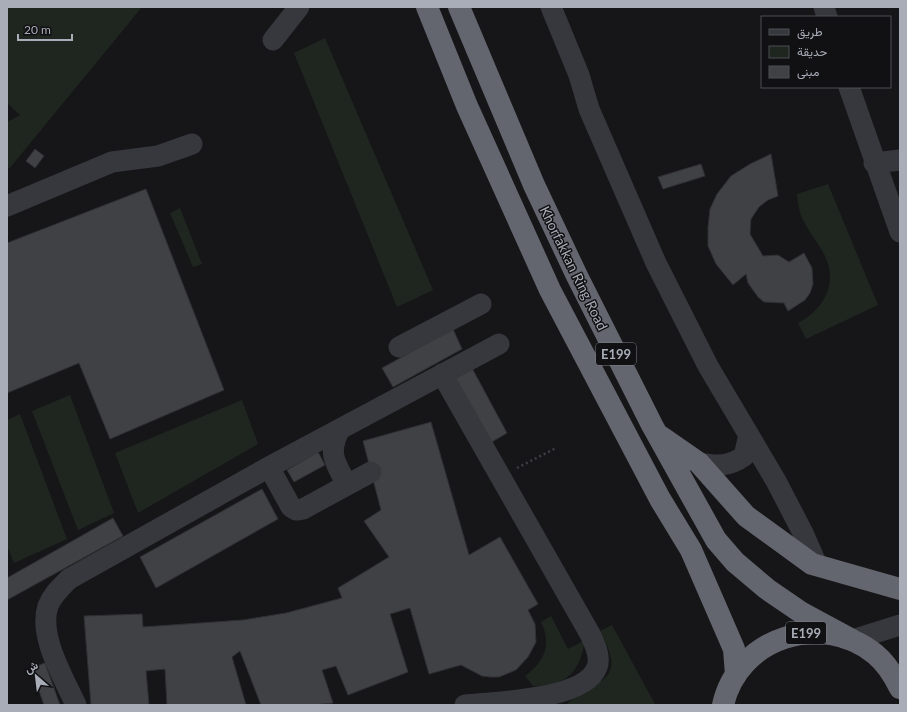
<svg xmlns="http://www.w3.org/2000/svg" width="907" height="712" font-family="Lato,Vazirmatn,sans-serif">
<rect width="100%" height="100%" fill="#161618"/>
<path fill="#1e261f" d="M7 7H142L9 169 7 167V122L20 115 7 103Z
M325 38 433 290 397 307 294 53Z
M828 184 878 305 806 339 798 323C824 309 839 283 824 254 811 230 799 224 797 194Z
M180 208 202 264 193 267 170 213Z
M70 395 114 513 78 530 32 411Z
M242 400 258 444 138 513 115 453Z
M20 414 67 539 14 563 7 546V420Z
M551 616 568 649 585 640C580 672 566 687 533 686L525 676C545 661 552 644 541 622Z
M612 625 655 704 566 705C597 677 629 684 600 631Z"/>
<path fill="#404145" stroke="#303034" d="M35 149 44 156 35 168 26 161Z
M771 154 778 196 768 200 759 207 751 219 750 234 763 256 778 255 789 262 804 253 812 268 813 284 810 293 805 300 788 311 784 303 764 302 758 297 748 283 746 274 733 285 716 264 708 246V227L710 209 717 194 731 176 750 164Z
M701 164 705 176 663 189 658 177Z
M146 189 224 390 110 439 79 363 7 393V243Z
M453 329 462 349 393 387 382 368Z
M472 368 507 433 490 443 454 379Z
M431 422 469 555 500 537 538 604 528 610 535 624 536 642 528 657 516 670 499 677H490L482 676 461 665 429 674 410 608 390 614 408 672 348 695 336 666 322 670 333 703 312 705H261L240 651 232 657 246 705H167L165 669 146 671 149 705H91L84 616 142 614 143 627 243 620 286 613 342 598 338 588 389 557 364 521 381 510 363 441Z
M318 452 325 465 294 482 287 470Z
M262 489 278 519 156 588 140 557Z
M113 518 123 536 7 600V578Z
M45 663 60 705H44L31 668Z"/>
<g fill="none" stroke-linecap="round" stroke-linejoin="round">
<path stroke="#3d3f44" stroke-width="2.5" stroke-dasharray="2 3" stroke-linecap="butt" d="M517 468 556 448"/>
<path stroke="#37383d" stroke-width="21" d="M551 7 579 75 589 109 656 263 708 366 776 481 803 533 817 565
M824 7 827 17
M273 40 299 7
M849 87 900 232
M874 163 900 160
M7 206 112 162 158 156 192 144
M399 347 481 304
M442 374 590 634C595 644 601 657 597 667 586 700 495 702 465 705
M340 429C327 453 335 462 347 485
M699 463C717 466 729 467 744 456L749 435
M269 467 291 507 296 510 303 509 371 472
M852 640 900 625
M76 705C64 678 38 636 48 606 52 595 61 587 69 579L269 467 499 344"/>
<path stroke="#63666e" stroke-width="22" d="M427 7 467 106 550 290 660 499 691 550 734 649 736 675
M459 7 534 185 577 276 652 425 716 540 735 562 767 589 802 613 852 640
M660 436 699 463 746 516 812 564 900 589
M723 705C738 637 822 611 875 654 886 663 894 676 900 688"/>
</g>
<g text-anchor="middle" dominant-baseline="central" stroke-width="3" stroke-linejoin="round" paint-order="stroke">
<g fill="#111113" stroke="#7b7e86" stroke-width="1">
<rect x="596" y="343" width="40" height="22" rx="3"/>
<rect x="786" y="622" width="40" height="22" rx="3"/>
</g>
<g font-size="13" font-weight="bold" fill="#a8adb8">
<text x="616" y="354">E199</text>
<text x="806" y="633">E199</text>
</g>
<g font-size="14" fill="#a8adb8" stroke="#111113">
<text transform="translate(574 268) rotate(64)">Khorfakkan Ring Road</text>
</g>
</g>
<rect width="907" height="712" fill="none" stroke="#a8adb8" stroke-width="16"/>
<rect x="761" y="16" width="130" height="72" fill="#111113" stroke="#4d4f55"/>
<rect x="769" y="29" width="20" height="6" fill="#37383d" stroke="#4d4f55"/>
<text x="797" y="36" font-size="12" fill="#a8adb8">طريق</text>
<rect x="769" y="46" width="20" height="12" fill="#1e261f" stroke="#4d4f55"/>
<text x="797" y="56" font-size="12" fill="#a8adb8">حديقة</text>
<rect x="769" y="66" width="20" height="12" fill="#404145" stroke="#4d4f55"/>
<text x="797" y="76" font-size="12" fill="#a8adb8">مبنى</text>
<g transform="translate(36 676) rotate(332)" stroke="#111113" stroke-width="3" paint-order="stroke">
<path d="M0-3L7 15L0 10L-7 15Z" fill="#a8adb8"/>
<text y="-6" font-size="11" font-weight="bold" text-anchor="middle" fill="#a8adb8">ش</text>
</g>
<path d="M18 34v6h54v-6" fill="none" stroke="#a8adb8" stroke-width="2"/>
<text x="24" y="34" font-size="12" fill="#a8adb8" stroke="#111113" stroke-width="3" paint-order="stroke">20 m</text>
</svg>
